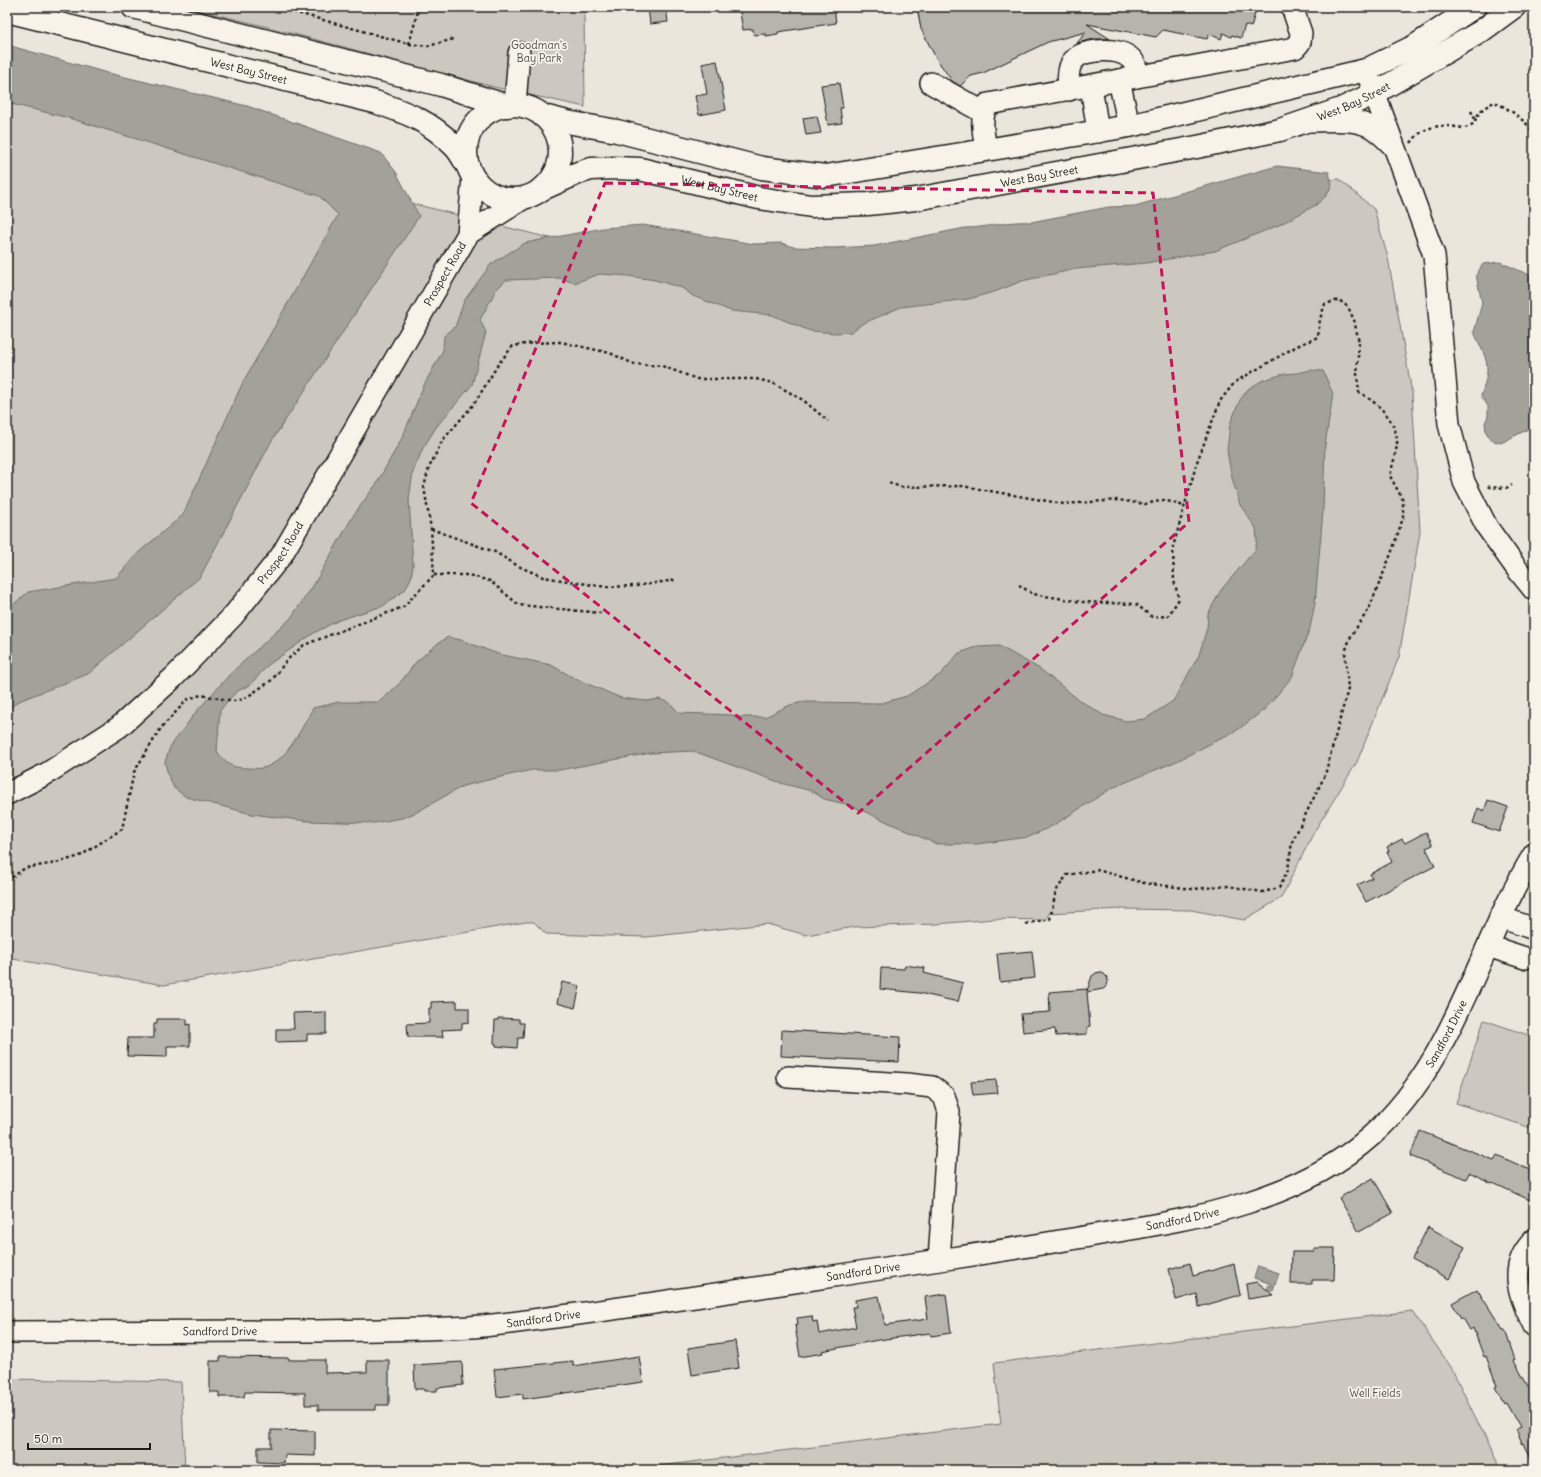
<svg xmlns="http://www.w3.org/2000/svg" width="1541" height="1477" font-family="Delius,sans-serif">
<rect width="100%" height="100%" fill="#eae6dc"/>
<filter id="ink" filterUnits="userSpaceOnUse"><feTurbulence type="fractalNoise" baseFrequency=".025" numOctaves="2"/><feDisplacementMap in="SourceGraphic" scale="8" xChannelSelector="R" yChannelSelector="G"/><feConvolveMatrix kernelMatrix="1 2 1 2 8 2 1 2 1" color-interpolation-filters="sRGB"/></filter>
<g filter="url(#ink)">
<path fill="#ccc8c0" stroke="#74726e" d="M184 7H584L585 107 498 88 264 26Z
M7 62 390 198 657 265 773 282 1293 183 1339 179 1374 209 1388 258 1412 393 1420 532 1399 657 1357 762 1314 832 1281 898 1244 920 1191 910 1121 909 1049 913 1046 920 994 919 937 924 855 927 806 935 767 924 646 937 546 934 534 922H526L164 985 7 958Z
M1484 1020 1534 1037V1129L1456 1103Z
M1412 1311 1451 1367 1501 1470H626L1001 1424 994 1363Z
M7 1379 181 1382 185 1470H7Z"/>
<path fill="#a3a19a" stroke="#6d6c68" d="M7 45 104 72 247 106 381 153 396 172 419 216 271 442 200 577 88 674 19 701 7 710V610L28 592 116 578 138 553 183 515 243 382 338 215 319 196 69 118 7 103Z
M1277 166 1329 172 1332 185 1326 196 1316 205 1279 225 1215 251 1146 263 1076 269 1022 281 997 291 969 299 901 307 862 324 851 332 837 333 810 331 772 315 731 311 693 296 682 288 655 280 628 276 600 274 574 283 560 278 506 280 496 290 480 320 486 332 472 385 437 426 423 448 413 472 409 499 413 565 411 578 405 590 383 606 339 620 314 633 268 665 250 685 238 691 228 700 220 711 217 751C226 764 231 768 247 768 252 768 258 769 262 768 286 764 302 727 313 708L339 702H379L399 684 416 662 437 644 448 637 461 640 498 654 551 665 574 678 621 698 647 701 659 699 670 703 679 713 733 715 738 717H765L790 705 803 702 882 703 907 696 941 674 959 653 977 647 999 646 1040 669 1079 700 1103 715 1126 721 1145 719 1173 701 1199 655 1207 628 1208 614 1221 590 1255 550 1257 541 1256 528 1240 505 1232 478 1227 451 1230 424 1240 400 1248 389 1263 380 1284 374 1297 373 1311 370 1323 371 1333 394 1325 445 1323 511 1315 603 1310 628 1292 677 1265 709 1239 729 1177 761 1112 788 1054 825 1029 837 977 844H936L850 805 824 799 812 791 784 784 693 751 651 753 559 770H532L505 776 463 786 415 813 402 818 374 823 307 821 252 814 186 797 174 788 168 775 165 762 170 747 195 713 231 673 290 619 313 586 353 516 377 483 403 436 423 387 443 350 444 336 455 327 464 301 491 264 525 243 603 228 643 225 754 244 781 243 793 247 833 248 874 246 965 228C988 228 1009 220 1031 222L1109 207 1135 206Z
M1500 262 1534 277V426L1501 443 1491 440 1486 432 1485 423 1488 416V406L1481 396C1492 363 1487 362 1474 332L1482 303 1476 275 1483 264Z
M1258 1266 1279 1273 1273 1291 1267 1289 1269 1285 1272 1286V1284L1254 1278Z"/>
<path fill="#b6b4ac" stroke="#1c1c1c" d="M648 7H666L668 22 650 24Z
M739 7H834L836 23 778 32V34L766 36V34L754 35 753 29 743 30Z
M917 7H1257L1251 27 1245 25 1241 38 1232 35 1231 37 1223 33 1221 39 1209 34 1207 39 1163 30 1156 37 1087 24 1110 39H1094L1077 43 1086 32 1048 42 983 73 971 76 960 86 952 81 936 58 921 29Z
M717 61 726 110 699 115 695 96 707 94 702 64Z
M839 83 843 108H840L842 123 828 125 821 85Z
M817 116 821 133 806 135 803 118Z
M1488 800 1508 807 1499 832 1473 823 1478 808 1484 811Z
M1426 832 1433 845 1426 848 1435 866 1366 902 1357 885 1372 878 1370 874 1392 862 1387 852 1389 851 1387 847 1402 839 1405 843Z
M1032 951 1035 978 1000 982 997 954Z
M905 965 925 968 924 973 963 983 958 1002 919 993 880 989 881 968 904 969Z
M1100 972 1104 974 1107 977 1108 981 1107 986 1103 989 1087 992 1090 1026 1087 1027V1034L1056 1036 1055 1029 1023 1032 1021 1014 1050 1012 1049 992 1087 989V991L1092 976 1096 973Z
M562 982 580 986 575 1008 557 1003Z
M457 1001V1008H469V1022L462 1023V1029L442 1030 443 1037H408L407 1024 429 1023V1008H431V1002Z
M326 1012V1034H307V1041L276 1042V1029H294L293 1013Z
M498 1018 519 1019V1023H524L523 1038H518L517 1048 496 1046V1044L494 1043 495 1020H498Z
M157 1019H187V1025L190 1024V1046H167V1057L127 1056 128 1038H154V1024H157Z
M782 1030 900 1037 899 1062 781 1056Z
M996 1080 998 1093 973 1095 971 1082Z
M1420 1131 1494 1160 1497 1155 1534 1172V1202L1493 1183 1492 1184 1469 1173 1466 1179 1410 1156Z
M1373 1178 1393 1213 1359 1232 1339 1198Z
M1428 1227 1465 1247 1449 1279 1412 1259Z
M1314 1248H1335L1334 1280H1312V1284H1291L1292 1252H1314Z
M1190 1263 1193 1276 1234 1264 1240 1295 1199 1307 1197 1294 1176 1300 1169 1269Z
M1257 1282 1274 1295 1248 1299 1246 1284Z
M1477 1289 1503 1330H1505L1515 1360 1514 1361 1534 1397V1466L1524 1443 1522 1444 1516 1429 1520 1427 1506 1402 1504 1403 1495 1387 1497 1386 1486 1356 1484 1357 1473 1328 1470 1330 1463 1318 1461 1319 1452 1303Z
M946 1294 951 1333 931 1336 930 1333 878 1340 822 1351 823 1353 800 1357 795 1325 798 1324 797 1318 812 1316 813 1322 817 1321 819 1334 856 1327 852 1307H856L855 1300 879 1296 885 1325 928 1319 925 1297Z
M735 1341 739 1368 692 1375 688 1348Z
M639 1356 643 1382 523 1399V1394L497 1397 494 1369 573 1361V1366Z
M220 1357 289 1358V1360H325V1373L367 1372V1360H389V1405H376V1410H318V1405H305V1393L245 1392 244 1397H219V1392H210V1361H220Z
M462 1362 463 1385 437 1388V1391H424V1389H415L414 1365Z
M271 1430 315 1431V1456L285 1455 284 1463 258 1462V1447H271Z"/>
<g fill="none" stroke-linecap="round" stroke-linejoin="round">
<g stroke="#1c1c1c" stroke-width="24">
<g id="minor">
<path d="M1366 70 1434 255 1449 424 1464 482 1487 527 1517 569 1534 590"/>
<path d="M1119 80 1129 126"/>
<path d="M931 83 983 112"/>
<path d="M1091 86 1098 132"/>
<path d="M1069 90C1068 81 1067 67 1074 60 1078 55 1084 53 1090 52 1105 49 1130 49 1136 67 1137 70 1136 74 1136 77"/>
<path d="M515 105 519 53"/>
<path d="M1310 121C1328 121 1352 118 1369 126 1378 130 1386 139 1393 146"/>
<path d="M986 150C984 135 979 118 988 104L1295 48 1300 42 1301 33 1292 7"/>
<path d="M468 234 524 198"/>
<path id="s1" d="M7 794 46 774 119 727 174 677 233 616 281 556 468 234 473 177"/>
<path d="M1500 917 1534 929"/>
<path d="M1488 946 1525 958"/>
<path d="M788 1077 907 1084 932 1087 944 1096 949 1112 939 1260"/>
<path d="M1534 1240C1507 1267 1519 1296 1534 1326"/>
<path id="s2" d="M7 1332C102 1332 197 1331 292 1331 336 1331 379 1330 422 1329 442 1328 463 1328 483 1326 517 1323 551 1317 585 1313 708 1296 831 1276 953 1258 1005 1250 1056 1242 1107 1233 1199 1218 1299 1200 1371 1136 1456 1061 1477 946 1534 854"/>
</g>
</g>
<g stroke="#1c1c1c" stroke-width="25">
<g id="major">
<path d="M133 7 441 85 508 106"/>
<path id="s3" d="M7 11 375 102C405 112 430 121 453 145 460 151 464 161 469 168"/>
<circle cx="513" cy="152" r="47"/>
<path d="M543 116 567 122 617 131 762 168 825 176 986 150 1129 126 1366 70 1415 46 1474 7"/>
<path id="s4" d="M540 190 578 173 591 169 615 168 640 169 759 198 811 206 868 204 916 199 1197 147 1280 130 1341 109 1375 93 1480 32 1514 7"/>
</g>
</g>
<path stroke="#1c1c1c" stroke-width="2.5" stroke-dasharray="3 3" stroke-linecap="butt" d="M276 7 409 44 428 46 454 39
M409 44 419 7
M1471 111 1476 121
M1411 143C1422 127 1437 124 1456 127 1460 127 1464 129 1468 127 1475 124 1475 120 1479 113 1483 108 1489 105 1494 102 1509 108 1524 120 1534 132
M889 483 901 487 962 486 1064 504 1118 500 1145 504 1164 500 1184 506
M1488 486 1489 487 1506 488 1512 485
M431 529 495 552 518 566 543 577 606 587 636 586 675 580
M434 575H468L490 581 519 605 601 613
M1019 585 1033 594 1082 602 1136 604 1152 617 1168 616 1179 599 1174 581 1173 547 1197 462 1220 401 1235 382 1297 346 1318 337 1320 319 1325 304 1339 300 1348 307 1354 320 1359 342 1357 374 1359 392C1377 403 1394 417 1397 439 1398 448 1392 466 1390 476L1403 500V518L1391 554 1369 609 1351 636 1345 652 1348 689 1325 775 1292 842 1288 870 1279 888 1263 892 1228 886 1192 889 1144 883 1097 870 1067 875 1056 891 1050 919 1025 924
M7 881 25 868 56 863 80 856 122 829 134 772 161 728 188 699 201 695 234 701 244 699 272 680 287 660 304 645 403 607 434 575 431 529 424 487 429 468 442 441 474 404 499 363 513 346 532 343 561 342 610 353 634 364 662 366 697 379H756L773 383 803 400 828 421"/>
<use href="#minor" stroke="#f7f3e8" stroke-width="21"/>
<use href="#major" stroke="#f7f3e8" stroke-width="22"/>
</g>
</g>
<path fill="none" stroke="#c2185b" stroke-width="3" stroke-dasharray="8 5" stroke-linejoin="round" d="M605 183 1153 193 1189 522 858 813 471 503Z"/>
<g text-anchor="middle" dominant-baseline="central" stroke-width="3.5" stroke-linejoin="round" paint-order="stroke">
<g font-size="11" fill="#51504d" stroke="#f7f3e8">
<text x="539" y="45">Goodman's<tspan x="539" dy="13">Bay Park</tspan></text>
<text x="1375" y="1393">Well Fields</text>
</g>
<g font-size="11" fill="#1c1c1c" stroke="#f7f3e8">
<text stroke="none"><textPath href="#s3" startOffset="249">West Bay Street</textPath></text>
<text stroke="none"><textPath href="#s4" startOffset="834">West Bay Street</textPath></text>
<text stroke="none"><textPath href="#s4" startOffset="510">West Bay Street</textPath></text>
<text stroke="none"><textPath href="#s4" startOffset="186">West Bay Street</textPath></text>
<text stroke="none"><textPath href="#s1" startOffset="693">Prospect Road</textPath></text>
<text stroke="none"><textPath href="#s1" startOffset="369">Prospect Road</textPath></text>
<text stroke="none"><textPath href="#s2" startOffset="1520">Sandford Drive</textPath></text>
<text stroke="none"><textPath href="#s2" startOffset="1184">Sandford Drive</textPath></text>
<text stroke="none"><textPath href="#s2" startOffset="860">Sandford Drive</textPath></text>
<text stroke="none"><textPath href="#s2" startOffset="537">Sandford Drive</textPath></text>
<text stroke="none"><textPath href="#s2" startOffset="213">Sandford Drive</textPath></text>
</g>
</g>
<rect width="1541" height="1477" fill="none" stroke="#f7f3e8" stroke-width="24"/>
<rect x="12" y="12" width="1517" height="1453" fill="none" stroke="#1c1c1c" stroke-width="1.5" filter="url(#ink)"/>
<path d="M28 1443v6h122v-6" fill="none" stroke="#1c1c1c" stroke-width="2"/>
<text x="34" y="1443" font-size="12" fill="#1c1c1c" stroke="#f7f3e8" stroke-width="3" paint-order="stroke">50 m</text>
</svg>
